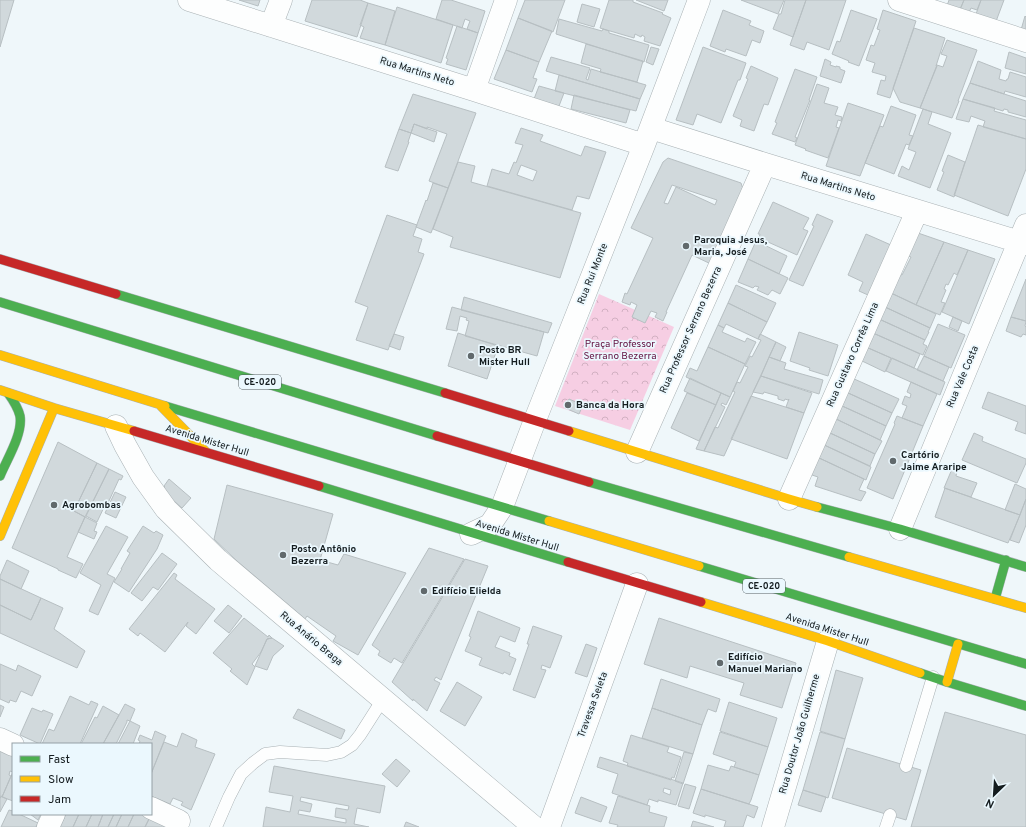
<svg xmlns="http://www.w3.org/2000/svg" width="1026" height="827" font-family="Overpass,sans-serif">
<defs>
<pattern id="park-crowns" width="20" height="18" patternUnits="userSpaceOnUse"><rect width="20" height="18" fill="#f6cee3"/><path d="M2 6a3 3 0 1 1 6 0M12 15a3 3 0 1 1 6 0" fill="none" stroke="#d2b0c2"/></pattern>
</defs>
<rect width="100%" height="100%" fill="#eff7fa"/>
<path fill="url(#park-crowns)" d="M599 294 674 327 630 430 555 406Z"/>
<path fill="#d1d9dc" stroke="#b7bfc2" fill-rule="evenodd" d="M0 0H14L0 47Z
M239 0H260L258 6Z
M312 0H360L368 3 357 37 305 21Z
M442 0H451L485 11 478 33 467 29 470 21 465 19 462 28 436 19Z
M525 0H565L553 32 518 18Z
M609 0H633V2L663 13 662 14 671 18 660 46 644 41 645 37 642 35 641 37 635 34 634 38 600 28Z
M636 0H668L664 11Z
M741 0H784L778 14Z
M785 0H806L793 37 773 29 779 14H781Z
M806 0H846L829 50 807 42 804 50 790 45Z
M949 0H964L959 12 946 9Z
M964 0H981L977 10 971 8 968 15 959 12Z
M981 0H1004L995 24 975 17Z
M368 3 395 11 385 45 360 38 364 27 360 25Z
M582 4 600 9 594 27 577 22Z
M397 7 453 25 441 63 385 45Z
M723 10 751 21 749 25 764 31 760 43 752 40 746 56 726 49 725 52 710 46Z
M851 10 877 19 859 66 848 62 849 61 832 54 837 41 840 42Z
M883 10 916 21 890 98 877 94 881 80 885 81 886 76 872 72 875 63 866 60 871 45 874 46 880 30 877 29Z
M1025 16 1026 17V32L1021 30Z
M518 18 552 31 539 62 506 50Z
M559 19 602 31 603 29 609 31V33L649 45 644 62 556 34Z
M457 26 478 33 466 70 446 64 448 59 446 58Z
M914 28 945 38 936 66H937L920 108 900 102 893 88Z
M947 40 977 50 958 101H959L952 118 920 108 937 65 943 67 947 56 941 54Z
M586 44 643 61 637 82 600 72 601 69 581 63Z
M651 47 659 49 653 65 646 62Z
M703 47 746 63 740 80H738L721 123 697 114 693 125 676 120Z
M506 50 539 62 533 78 537 79 532 92 494 79Z
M1009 52 1026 58V74L1005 68Z
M551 57 590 68 586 79 588 80 591 69 646 85 640 99 546 71Z
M825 59 831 62 830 65 836 67V66L840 67V69L845 71 841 83 820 76Z
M978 61 1001 70 999 79 1006 81 1007 79H1008L1010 72 1026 77V97L1005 91 1004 94 970 83Z
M751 66 778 78 768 105 764 104 754 131 740 126 742 120 733 116 748 79 746 78Z
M795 69 817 77 809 100H810L795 137 797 138 795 142 772 134 777 123 775 122Z
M559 75 640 99 636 111 555 91Z
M970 83 1026 101V117L1008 112V110L1004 109 1003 111 963 99Z
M817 84 829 88 824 103 838 107 835 115 842 117 841 121 838 120 836 127 839 128 828 158 805 150 806 149 795 145Z
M539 86 564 93 559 106 534 99Z
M413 94 476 113 448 188 429 181 447 134 427 127V129L414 124 411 133 399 129Z
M574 95 630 110 626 123 571 109Z
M963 99 995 108 994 111 1026 120V139L983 127 985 121 971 116 969 122 956 119Z
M848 103 884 115 860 176 826 166Z
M891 106 916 115 909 135 913 136 909 145 906 144 894 174 865 163 880 126 883 127Z
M923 109 932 112 928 124 951 133 930 188 898 176 902 166 909 170 916 152 908 149Z
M414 124 437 132 434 142 411 133Z
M978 125 1026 139V169L1008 216 954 195Z
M521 128 543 135 540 141 581 156 585 146 606 152 589 199 577 196 572 210 487 186 492 169 509 174 514 162 516 163 523 145 515 143ZM521 165 537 171 533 181 517 175Z
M399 129 411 133 408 142H409L398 171 385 167Z
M948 155 965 162 954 197 937 190 944 172 942 171Z
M668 158 741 183 743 189 713 265 692 255 666 312H667L663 321 655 317 657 313 651 311 645 323 632 317 637 305 631 302 630 305 622 302 625 293 627 294 653 238 631 228 663 162ZM672 185 717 200 715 205 676 187 668 204 664 203Z
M458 162 475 166 471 182 581 213 560 278 450 247 453 237 433 229Z
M433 183 448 188 431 233 416 227 426 200 427 201Z
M773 202 809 218 803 229 808 231 797 255 759 238 760 234H758Z
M817 214 833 221 803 286 789 280 814 226 812 225Z
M387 215 417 225 413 236 422 239 418 252 424 254 388 350 356 340 368 307 355 302Z
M918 233 944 242 916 305 891 293 899 274 902 275 911 257 908 256Z
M866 234 891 245 868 295 859 291 863 282 848 275Z
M756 241 787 256 779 274 748 259Z
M944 242 968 250 957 275 954 273 948 285 946 284 944 289 946 290 941 302 945 303 940 315 916 305Z
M968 250 995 259 969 324 942 312Z
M748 259 788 278 780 294 772 290 768 295 757 290 759 287 755 286 753 288 738 282Z
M1026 279V321L1011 317Z
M736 285 776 303 767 322 728 303Z
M891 293 936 314 930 328 885 307Z
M464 297 552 323 548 333 461 310Z
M728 303 767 322 758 339 726 324 724 328 718 325Z
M452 307 544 332 537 356 465 336 469 321 466 320 467 318 460 316 457 331 446 329Z
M885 307 930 328 928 332H929L925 340 879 319Z
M953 317 962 321 958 331 949 327Z
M1011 317 1026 321 1025 326 1026 327V335L1023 334 1021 337 1006 331Z
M879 319 925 340 923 344 927 346 923 355 873 333Z
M938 324 965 335 951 368 924 356Z
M718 325 724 328 722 332 745 342 747 338 756 342 745 364 708 347Z
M799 332 838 345 828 376 809 370 810 368 790 361Z
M458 333 498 346 487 379 448 366Z
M873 333 920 354 914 368 866 347Z
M394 334 404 337 400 350 389 346Z
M760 334 776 342 724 456 704 451 715 427 718 428 735 392 733 391 737 382 740 383 748 367 745 366 750 356 752 357 761 340 758 339Z
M776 342 786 347 780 361 769 357Z
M708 347 745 364 730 397 686 377 690 368 697 371Z
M866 347 891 358 885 372 860 360Z
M924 356 949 367 943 381 917 370Z
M769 357 786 363 784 369 823 380 819 394 761 376Z
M892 358 945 382 940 395 886 371Z
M761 376 812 393 804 413 786 407 789 399 788 400 785 399 784 401 778 399V396L764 392 763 394 753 392Z
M690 378 721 393 716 405 684 391Z
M852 378 899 399 892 413 846 392Z
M911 382 937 394 923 426 902 418 907 406 902 404 905 396 910 398 911 394 907 392Z
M846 392 892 413 886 426 840 405Z
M988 392 1026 406V434L1015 430 1018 422 982 408Z
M687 393 716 405 699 441 671 428Z
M721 393 730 397 726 405 722 403 721 405 725 407 704 451 696 449Z
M751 396 804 413 787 459 731 439Z
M569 399 583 405 579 414 565 408Z
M840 405 886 426 880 440 834 418Z
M897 416 923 426 893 499 867 488 895 424 894 423Z
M834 418 882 441 875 454 828 432Z
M828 432 875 454 870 466 822 444Z
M974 433 983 437 982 441 1026 459V463L1017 483 962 460Z
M58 442 97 463 74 511 85 517 67 557 83 564 76 578 58 570V569L12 548Z
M822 444 871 467 866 480 817 457Z
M817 457 864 479 859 490 866 492 861 501 815 486 818 477 809 474Z
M97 463 109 469 85 517 74 511Z
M109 469 123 476 121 480 119 479 108 503H106L97 522 86 516Z
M952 469 957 471 956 476 977 483 971 497 944 488Z
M169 479 191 498 182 508 165 493 167 491 164 488 165 487 164 486Z
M1015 484 1026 489V499L1020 515 1005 510Z
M227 485 333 514 320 560 338 565 344 554 406 573 358 655 333 641 336 636 307 616 305 619 237 561 214 539Z
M945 488 1020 515 1008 543 935 517Z
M115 492 126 497 116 518 105 513Z
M1026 499V525L1019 543 1010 540Z
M85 517 97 523 94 531 97 532 94 539 78 532Z
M106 526 128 537 107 574 115 578 98 615 89 611 101 585 80 573Z
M143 526 154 533 156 531 163 535 157 549 129 592 114 582 122 569H121L130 553 127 551Z
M429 548 464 559 402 663 394 658 391 663 378 655 380 651 372 645Z
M162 553 177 564 158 590 153 587 142 601 131 593Z
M465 559 488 566 441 680 436 677 434 680 440 683 427 711 413 699V701L392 682Z
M7 560 29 571 21 589 0 579V576Z
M174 573 177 575 175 579 215 609 196 634 186 626 188 622 165 652 140 633 138 636 129 629Z
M0 579 41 598 31 620 0 605Z
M41 598 63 608 54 629 85 651 77 668 0 633V605L31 620Z
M228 605 242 616 229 633 214 621Z
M478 611 520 628 515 642 500 636 495 647 510 653 509 656 516 659 510 675 504 672 503 674 479 665 482 658 465 651 471 637 469 636Z
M244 618 268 637 269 635 272 638 267 639 261 652 252 664 255 667 247 685 230 671 232 669 213 653Z
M659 618 796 663 782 708 740 695 744 683 690 666 687 678 644 664Z
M533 626 562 636 550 668 542 665 541 669 546 670 535 698 513 690 529 644H527Z
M272 638 284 646 273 656 267 670 255 666 267 639Z
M586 644 597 648 587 677 575 673Z
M0 664 16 671 18 665 41 676 32 696 21 691 16 702 10 700 9 703 0 699Z
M836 670 863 678 845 739 820 731Z
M661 679 720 699 716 712 708 709 702 725 652 708Z
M457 682 482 697 465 726 440 711Z
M70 696 89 705 91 701 98 704 80 744H42L49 729 54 731Z
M729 702 777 718 768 747 720 731Z
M125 704 135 709 130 721 127 720V722L116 744H103Z
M0 705 4 707 0 717Z
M103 706 119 715 103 744H81L95 717 97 718Z
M32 708 42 712 43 710 53 714 40 744 20 735Z
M652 708 702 725 693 754 642 738Z
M298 709 345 730 341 739 293 718Z
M945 712 1026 735V827H911Z
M130 721 140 726 133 744H118Z
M155 731 166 736 151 774V744H139L140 741 138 740 140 735 152 740Z
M720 732 768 747 759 775 734 767 736 762 713 754Z
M820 732 845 739 828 798 803 790Z
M182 733 197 740 195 747 215 754 191 810 181 805 183 802 173 798 170 804 151 796V774L164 742 177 747Z
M631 735 669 747 667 752 681 757 674 778 672 777 671 780 627 766 628 763 623 761Z
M0 748 13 754V772L10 771 9 775 11 776 2 797 0 796Z
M847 748 921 770 906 820 832 798Z
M684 752 693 754 683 784 675 781Z
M600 757 683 783 676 805 658 800V802L649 799 647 805 612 793 618 774 597 767ZM664 788 671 790 670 795 663 792Z
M396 759 410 771 397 787 382 774Z
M708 765 729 771 731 766 759 775 751 800 749 804 701 789Z
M274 766 385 786 380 813 357 808 354 824 369 827H263L266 807 290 812 293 796 269 792ZM301 797 349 806 348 810 336 808 335 817 346 819V823L298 814 299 810 310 812 312 804 300 801Z
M13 772V801L2 797Z
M685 784 696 787 689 809 678 806Z
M701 789 758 807 754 818 747 815 743 827H724L726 821 705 815V817L693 813Z
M803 790 826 797 821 812 798 805Z
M1 796 7 799 0 812V799Z
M618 796 650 806 649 812 667 817 664 827H617L618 825 609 823Z
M581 797 607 807 601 822 575 813Z
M9 810 13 811V814H19L38 823 36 827H1Z
M30 814H41L38 820Z
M66 814H79L73 827H60Z
M79 814H92L86 827H73Z
M92 814H103L98 827H86Z
M103 814H114L108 827H98Z
M114 814H122L116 827H108Z
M122 814H134L128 827H116Z
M134 814H144L150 817 145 827H128Z
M150 817 180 827H145Z
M693 821 714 827H691Z
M406 822 419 827H404Z"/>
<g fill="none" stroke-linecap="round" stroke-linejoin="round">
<g stroke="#a9b1b4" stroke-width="13">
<path id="lane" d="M906 766 933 677
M216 827 229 797 241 774 253 763 265 754 280 752 327 755 341 752 352 745 360 735 383 699
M886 827 890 815"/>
</g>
<g stroke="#a9b1b4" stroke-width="23">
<path id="street" d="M189 0 474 90 644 145
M899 0 1026 41
M271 26 281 0
M474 90 506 0
M651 128 765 164 1026 244
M116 426 125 445 143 477 166 509 218 560 534 827
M637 452 765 164
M789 499 917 211
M900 529 1026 225
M471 534 490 525 502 507 535 420 644 145 699 0
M0 739 13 745
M151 808 179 821
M48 827 54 814
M549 827 637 584
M773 827 828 641"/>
</g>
<g stroke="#a9b1b4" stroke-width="10">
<path id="fast" d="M116 294 445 393
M0 302 437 436
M165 406 549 521
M0 476C7 459 23 434 20 416 18 407 13 400 8 393
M589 482 849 557
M319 486 568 562
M817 507 900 529 1026 567
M699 566 1026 664
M995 599 1006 560
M920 673 947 682 1026 706"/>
</g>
<g stroke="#a9b1b4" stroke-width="10">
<path id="slow" d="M0 355 165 406
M0 390 54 408 134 431
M161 406 206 452
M569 431 789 499 817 507
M549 521 699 566
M0 536 54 408
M849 557 1026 608
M701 602 828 641 920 673
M947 682 958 644"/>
</g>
<g stroke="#a9b1b4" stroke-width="10">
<path id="jam" d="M0 259 116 294
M445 393 569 431
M134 431 319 486
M437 436 589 482
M568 562 701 602"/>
</g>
<use href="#lane" stroke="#fdfefe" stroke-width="12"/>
<use href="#street" stroke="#fdfefe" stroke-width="22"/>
<use href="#fast" stroke="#4caf50" stroke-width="9"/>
<use href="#slow" stroke="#ffc107" stroke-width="9"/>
<use href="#jam" stroke="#c62828" stroke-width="9"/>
</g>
<g fill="#61696c" stroke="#ebf8fe" stroke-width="1.5">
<circle cx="686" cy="246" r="4"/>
<circle cx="471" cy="356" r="4"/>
<circle cx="568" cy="405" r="4"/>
<circle cx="893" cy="461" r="4"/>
<circle cx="54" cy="505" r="4"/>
<circle cx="283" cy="555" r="4"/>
<circle cx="424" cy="591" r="4"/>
<circle cx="720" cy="663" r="4"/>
</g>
<g text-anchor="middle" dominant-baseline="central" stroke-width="3.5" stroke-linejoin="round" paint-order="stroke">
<g fill="#ebf8fe" stroke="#545e62" stroke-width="1">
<rect x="239" y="375" width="42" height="14" rx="3"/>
<rect x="743" y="579" width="42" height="14" rx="3"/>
</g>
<g font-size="9" font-weight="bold" fill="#141c1f">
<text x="260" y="382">CE-020</text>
<text x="764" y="586">CE-020</text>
</g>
<g font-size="10" fill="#141c1f" stroke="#ebf8fe">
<text transform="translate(417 72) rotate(17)">Rua Martins Neto</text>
<text transform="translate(838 187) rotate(17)">Rua Martins Neto</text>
<text transform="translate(593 274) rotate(-68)">Rua Rui Monte</text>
<text transform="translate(691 330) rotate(-66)">Rua Professor Serrano Bezerra</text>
<text transform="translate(853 355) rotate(-66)">Rua Gustavo Corrêa Lima</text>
<text transform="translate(963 377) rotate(-67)">Rua Vale Costa</text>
<text transform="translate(207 441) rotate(17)">Avenida Mister Hull</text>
<text transform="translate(517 536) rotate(17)">Avenida Mister Hull</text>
<text transform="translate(827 630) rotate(18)">Avenida Mister Hull</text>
<text transform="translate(311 639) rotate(40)">Rua Anário Braga</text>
<text transform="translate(593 705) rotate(-70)">Travessa Seleta</text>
<text transform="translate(800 734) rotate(-74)">Rua Doutor João Guilherme</text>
</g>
<g font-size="10" font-weight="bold" fill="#141c1f" stroke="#ebf8fe" text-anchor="start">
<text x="694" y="240">Paroquia Jesus,<tspan x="694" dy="12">Maria, José</tspan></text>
<text x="479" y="350">Posto BR<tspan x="479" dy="12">Mister Hull</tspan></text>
<text x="576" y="405">Banca da Hora</text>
<text x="901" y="455">Cartório<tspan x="901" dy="12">Jaime Araripe</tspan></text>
<text x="62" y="505">Agrobombas</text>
<text x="291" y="549">Posto Antônio<tspan x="291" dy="12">Bezerra</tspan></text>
<text x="432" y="591">Edifício Elielda</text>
<text x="728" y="657">Edifício<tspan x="728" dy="12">Manuel Mariano</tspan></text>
</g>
<g font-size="10" fill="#620f3f" stroke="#ebf8fe">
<text x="620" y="344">Praça Professor<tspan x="620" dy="12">Serrano Bezerra</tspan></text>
</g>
</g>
<rect x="12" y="743" width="140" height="72" fill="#ebf8fe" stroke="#95a0a5"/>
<rect x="20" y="756" width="20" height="6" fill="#4caf50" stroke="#95a0a5"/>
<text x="48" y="763" font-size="12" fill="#141c1f">Fast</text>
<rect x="20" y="776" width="20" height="6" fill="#ffc107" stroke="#95a0a5"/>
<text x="48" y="783" font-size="12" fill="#141c1f">Slow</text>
<rect x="20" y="796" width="20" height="6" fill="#c62828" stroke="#95a0a5"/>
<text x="48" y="803" font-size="12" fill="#141c1f">Jam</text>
<g transform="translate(994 795) rotate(205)" stroke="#ebf8fe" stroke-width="3" paint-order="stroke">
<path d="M0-3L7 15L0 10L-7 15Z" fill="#141c1f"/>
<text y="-6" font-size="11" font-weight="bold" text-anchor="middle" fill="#141c1f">N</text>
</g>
</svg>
